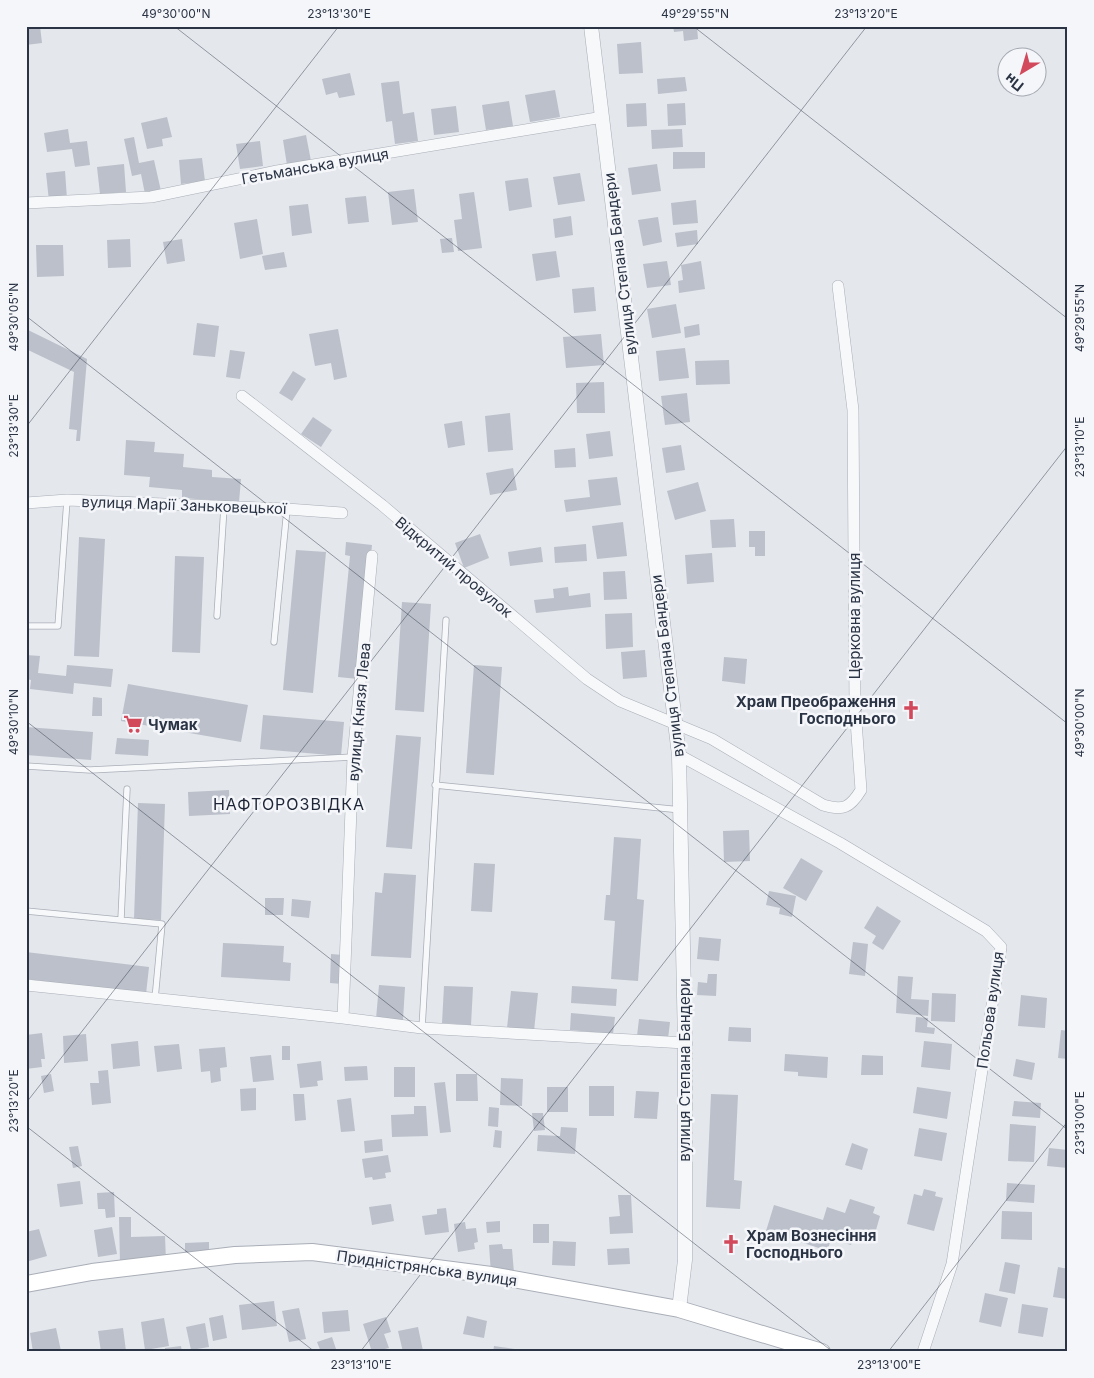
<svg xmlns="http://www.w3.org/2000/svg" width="1094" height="1378" font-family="Inter,sans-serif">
<rect width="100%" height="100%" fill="#e4e7ec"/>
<path fill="#bbc0ca" d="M26 26H40L42 43 26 45Z
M673 26H697L698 39 684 41 683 31 674 32Z
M641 42 643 73 619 74 617 44Z
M350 73 355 95 339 98 337 92 326 95 322 79Z
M685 77 687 91 658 94 657 79Z
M399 81 403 114 414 112 418 141 395 144 392 121 386 122 381 83Z
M555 90 560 117 530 122 525 95Z
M509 101 513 126 486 130 482 105Z
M646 103 647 126 627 127 626 104Z
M685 103 686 125 668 126 667 104Z
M456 106 459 132 434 135 431 109Z
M167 117 172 137 162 139 163 146 147 149 141 123Z
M68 129 70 143 87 141 90 165 75 167 72 149 47 152 44 133Z
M682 129 683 147 652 149 651 130Z
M306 135 311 161 287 165 283 140Z
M134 137 139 163 154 160 161 191 145 194 141 174 132 176 124 139Z
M260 141 263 166 240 169 236 144Z
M673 152H705V168L673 169Z
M202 158 205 181 181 184 179 160Z
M124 164 126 192 100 194 97 167Z
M657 164 661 191 632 195 628 168Z
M65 171 67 199 49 201 46 173Z
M580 173 585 201 558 205 553 177Z
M528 178 532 207 509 211 505 181Z
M414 189 418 222 392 225 388 192Z
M474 192 482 248 458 251 454 220 462 219 459 194Z
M366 196 369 222 348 224 345 198Z
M696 200 698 223 673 225 671 203Z
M308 204 312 233 292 236 289 206Z
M571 216 573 235 555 238 553 219Z
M658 217 662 242 643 246 638 220Z
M257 219 263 254 240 259 234 223Z
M697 230 698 244 677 247 675 233Z
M452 238 454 252 442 253 440 239Z
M130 239 131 267 108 268 107 240Z
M182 239 185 261 167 264 163 242Z
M36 245H63L64 276 37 277Z
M556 251 560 277 536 281 532 254Z
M284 252 287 267 265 270 262 256Z
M667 261 671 285 647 288 643 264Z
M701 261 705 289 679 293 678 281 683 280 681 265Z
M594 287 596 311 574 313 572 289Z
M676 304 681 333 652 338 647 309Z
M197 323 219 326 215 357 193 355Z
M699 324 700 335 685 338 684 327Z
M26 329 87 359 80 441H76L77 430 69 429 74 372 26 349Z
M338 329 347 377 334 380 331 363 315 366 309 334Z
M601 334 604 365 566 368 563 337Z
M685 348 689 378 659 381 656 351Z
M230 350 245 352 240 379 226 377Z
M729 360 730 384 696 385 695 361Z
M293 371 306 379 292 401 279 393Z
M604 382 605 413H577L576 383Z
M687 393 690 422 665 425 661 396Z
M510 413 513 450 488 452 485 416Z
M313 417 332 430 321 447 301 434Z
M462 421 465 445 448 448 444 424Z
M610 431 613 456 589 459 586 434Z
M126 440 155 442 154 452 184 454 183 467 212 470V477L241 479 239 502 182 498V490L149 487 150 477 124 475Z
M681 445 685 470 666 473 662 448Z
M575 448 576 467 555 468 554 450Z
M513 468 517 490 490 495 486 473Z
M617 477 621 505 566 512 564 500 590 497 588 480Z
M698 482 706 511 675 520 667 491Z
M734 519 736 547 712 548 710 520Z
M623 522 627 556 597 559 592 526Z
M749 531H765V556H755V547H749Z
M480 534 489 558 464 568 455 543Z
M79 537 105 539 99 657 74 656Z
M346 542 372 545 358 679 338 677 350 556 345 555Z
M586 544 587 561 555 563 554 547Z
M541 547 543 562 510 566 508 552Z
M296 550 326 552 313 693 283 690Z
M712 553 714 582 687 584 685 555Z
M175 556 204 557 200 653 172 652Z
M625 571 627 599 604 600 603 572Z
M568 587 569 596 590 593 591 607 536 613 534 600 554 598 553 589Z
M402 602 431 604 424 712 395 710Z
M632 613 633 647 606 649 605 614Z
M645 650 647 677 623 679 621 652Z
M26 655 40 656 38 673 66 676 67 665 113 669 111 687 74 683 73 694 30 689 31 680 26 679Z
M724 657 747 659 745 684 722 681Z
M474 665 502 667 494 775 466 773Z
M128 684 248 705 241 742 121 721Z
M93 697 102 698V716H92Z
M263 715 344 722 341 756 260 749Z
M26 727 93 732 91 760 26 755Z
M396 735 421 737 412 849 386 847Z
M117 738 149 740 148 756 115 754Z
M229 790 230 814 189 816 188 792Z
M138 803 165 804 161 920 134 919Z
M749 830 750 861 724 862 723 831Z
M614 837 641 839 637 899 644 900 638 981 611 979 615 921 604 920 606 895H610Z
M801 858 823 871 806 901 783 888Z
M474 863 495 864 492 912 471 911Z
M384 873 416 875 411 958 371 956 375 892 382 893Z
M769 891 796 896 792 917 779 914 780 908 766 905Z
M265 898H284L283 915H265Z
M292 899 311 901 309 918 291 916Z
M877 906 901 921 883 950 872 943 876 936 864 928Z
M699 937 721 939 719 961 697 959Z
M853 942 868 944 865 976 849 974Z
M223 943 284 946 283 962 291 963 290 981 221 977Z
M26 952 149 967 146 994 26 979Z
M331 954 343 955 342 984 330 983Z
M708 974H717L716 996 697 995 698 982 707 983Z
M898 976 913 977 911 999 929 1000 928 1016 896 1013Z
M379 985 405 987 403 1020 376 1019Z
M444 986 473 987 471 1025 442 1023Z
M572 986 617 989 616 1006 571 1003Z
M511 991 538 993 534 1031 507 1028Z
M932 993 956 994 955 1022 931 1021Z
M1021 995 1047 998 1045 1028 1018 1026Z
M571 1013 615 1017 613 1034 570 1030Z
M916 1017 928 1018 927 1027 935 1028 934 1034 915 1032Z
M639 1019 670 1022 668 1039 637 1036Z
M729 1027 751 1028V1042L728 1041Z
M1061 1030 1068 1031V1059L1058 1058Z
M42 1033 45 1059H41L42 1067 26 1069V1035Z
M86 1034 88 1061 64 1063 63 1036Z
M138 1041 140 1066 113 1069 111 1044Z
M924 1041 952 1044 950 1070 921 1067Z
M179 1044 182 1069 157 1072 154 1046Z
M282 1046H290V1060H282Z
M225 1047 227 1067 220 1068 221 1081 211 1083 210 1071 201 1072 199 1049Z
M785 1054 828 1057 827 1078 798 1076V1072L784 1071Z
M271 1055 274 1080 253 1082 250 1057Z
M862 1055 883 1056V1075H861Z
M1016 1059 1035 1063 1032 1080 1013 1076Z
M321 1061 323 1080 317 1081 318 1086 300 1088 297 1064Z
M367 1066 368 1080 345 1081 344 1067Z
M394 1067H415V1097H394Z
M108 1070 111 1103 92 1105 90 1083H99L98 1071Z
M51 1074 54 1091 44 1093 41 1076Z
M456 1074H477L478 1101H456Z
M501 1078 523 1079 522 1106 500 1105Z
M445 1082 451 1132 440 1133 434 1083Z
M589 1086H614V1116H589Z
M547 1087H568V1112H547Z
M917 1087 951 1092 947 1119 913 1113Z
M256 1088V1110L241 1111 240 1089Z
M636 1091 659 1092 657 1119 634 1118Z
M293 1094H304L306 1120 295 1121Z
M711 1094 738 1095 734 1180 742 1181 740 1209 706 1207Z
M351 1098 355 1131 341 1132 337 1100Z
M1014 1101 1041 1103 1040 1118 1012 1116Z
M414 1106H426L428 1136 392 1137 391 1115 414 1114Z
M489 1107 499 1108 498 1127 488 1126Z
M532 1113H543L545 1130 534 1131Z
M1010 1124 1036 1126 1034 1162 1008 1161Z
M561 1127 577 1128 575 1154 537 1151 538 1135 560 1136Z
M919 1128 947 1133 942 1161 914 1156Z
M495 1130 502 1131 501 1148 493 1147Z
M382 1139 383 1151 365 1153 364 1141Z
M852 1143 868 1149 862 1170 845 1165Z
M78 1146 82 1166 73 1168 69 1147Z
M1049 1148 1068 1150V1168L1047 1166Z
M388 1155 391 1172 385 1173 386 1178 373 1180 372 1177 365 1178 362 1159Z
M80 1181 83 1204 60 1207 57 1184Z
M1007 1183 1035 1185 1034 1203 1006 1201Z
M924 1189 936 1192 935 1196 943 1198 934 1231 907 1224 914 1194 922 1196Z
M114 1192 115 1217 106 1218 105 1209H98L97 1193Z
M618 1195H631L633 1233 610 1234 609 1217 620 1216Z
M850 1199 875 1207 873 1213 880 1216 874 1237 856 1231 851 1245 831 1239 825 1259 816 1256 819 1248 766 1231 774 1205 823 1220 827 1207 845 1213Z
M391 1204 394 1221 372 1225 369 1207Z
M446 1208 449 1232 425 1235 422 1216 437 1214V1209Z
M1002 1211 1032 1212V1240L1001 1239Z
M119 1217H131V1237L165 1236 166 1261 120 1263Z
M500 1221V1232L487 1233 486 1222Z
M465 1222 466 1229 476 1228 478 1242 474 1243 475 1249 458 1252 454 1224Z
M533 1224H549V1243H533Z
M112 1227 117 1254 98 1257 94 1230Z
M39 1229 47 1256 26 1262V1232Z
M553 1241 576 1242 575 1266 552 1265Z
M209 1242V1254L185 1255V1243Z
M502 1244 503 1249H512L514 1273 491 1274 489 1245Z
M629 1248 630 1264 608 1265 607 1249Z
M1005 1262 1020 1265 1015 1294 999 1291Z
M1058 1267 1068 1269 1067 1299 1053 1297Z
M985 1293 1008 1298 1001 1327 979 1322Z
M274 1301 277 1326 242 1330 239 1305Z
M1022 1304 1048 1308 1043 1337 1018 1333Z
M299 1308 306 1339 289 1342 282 1311Z
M348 1310 350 1331 324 1333 322 1312Z
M223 1315 227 1338 213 1341 209 1318Z
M467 1316 487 1321 484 1338 463 1334Z
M386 1317 391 1332 384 1334 389 1348 372 1352 363 1324Z
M164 1318 169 1346 145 1350 141 1322Z
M205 1323 209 1347 191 1350 186 1327Z
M418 1327 423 1351 403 1352 398 1331Z
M56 1328 61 1351 33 1352 30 1333Z
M123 1328 126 1351 101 1352 98 1331Z
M332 1337 337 1352H321L317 1342Z
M181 1346 182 1352H165V1348Z
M494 1346 521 1350V1352H493Z"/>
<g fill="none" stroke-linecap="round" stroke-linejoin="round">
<g stroke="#a9aeb7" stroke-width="7">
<path id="service" d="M217 616 224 507
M26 626H58L67 500
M274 642 287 509
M26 766 90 770 353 757
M435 785 681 810
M26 911 162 924 155 999
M121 919 127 789
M422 1028 446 620"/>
</g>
<g stroke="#a9aeb7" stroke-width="12">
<path id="minor" d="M26 203 151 197 277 171 603 117
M242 396 382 505 587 679 620 701 712 739 823 805C843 811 850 808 861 790L855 707 853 410 838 286
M26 503 67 500 287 509 342 513
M679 755 840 843 986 931 1001 947 952 1264 923 1352
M26 985 343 1018 422 1028 685 1043
M343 1018 353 757 372 556"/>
</g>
<g stroke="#a9aeb7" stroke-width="15">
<path id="tertiary" d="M591 26 679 755 685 1043V1260L679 1309"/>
</g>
<g stroke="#a9aeb7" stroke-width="18">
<path id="secondary" d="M26 1284 92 1272 235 1255 312 1252 491 1275 679 1309 822 1352"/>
</g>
<use href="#service" stroke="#f7f8fa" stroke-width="5.5"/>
<use href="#minor" stroke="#f7f8fa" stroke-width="11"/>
<use href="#tertiary" stroke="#f7f8fa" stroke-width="14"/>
<use href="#secondary" stroke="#fff" stroke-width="16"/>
</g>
<path fill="none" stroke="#2b3445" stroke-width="1" stroke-opacity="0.45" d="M174 26 1068 724M693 26 1068 319M26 316 1068 1130M26 427 339 26M26 721 833 1352M26 1103 867 26M26 1126 315 1352M360 1352 1068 445M888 1352 1068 1121"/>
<defs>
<g id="church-bare" transform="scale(1.5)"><path d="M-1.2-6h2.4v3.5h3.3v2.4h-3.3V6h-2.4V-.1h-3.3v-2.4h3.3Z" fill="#d1495b" stroke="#f4f6f9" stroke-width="2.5" paint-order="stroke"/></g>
<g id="supermarket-bare" transform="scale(1.5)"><path d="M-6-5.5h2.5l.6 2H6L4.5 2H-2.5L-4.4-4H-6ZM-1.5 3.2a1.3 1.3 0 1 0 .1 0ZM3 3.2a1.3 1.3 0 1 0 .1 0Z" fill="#d1495b" stroke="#f4f6f9" stroke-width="2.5" paint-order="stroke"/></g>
</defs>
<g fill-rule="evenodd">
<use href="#church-bare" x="911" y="710"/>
<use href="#supermarket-bare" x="133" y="724"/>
<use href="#church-bare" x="731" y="1244"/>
</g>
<g text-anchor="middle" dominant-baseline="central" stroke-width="5" stroke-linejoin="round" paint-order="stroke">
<g font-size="15" fill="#2b3445" stroke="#f4f6f9">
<text transform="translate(315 166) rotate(-10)">Гетьманська вулиця</text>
<text transform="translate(620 264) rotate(-97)">вулиця Степана Бандери</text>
<text transform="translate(184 505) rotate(2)">вулиця Марії Заньковецької</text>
<text transform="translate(454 567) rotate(40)">Відкритий провулок</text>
<text transform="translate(854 616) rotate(-90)">Церковна вулиця</text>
<text transform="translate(667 666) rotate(-97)">вулиця Степана Бандери</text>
<text transform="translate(359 712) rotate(-85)">вулиця Князя Лева</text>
<text transform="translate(990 1010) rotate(-82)">Польова вулиця</text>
<text transform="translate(684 1070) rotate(-90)">вулиця Степана Бандери</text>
<text transform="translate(427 1268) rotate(8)">Придністрянська вулиця</text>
</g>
<g font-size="15" font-weight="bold" fill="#2b3445" stroke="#f4f6f9" text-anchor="start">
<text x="896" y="701" text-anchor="end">Храм Преображення<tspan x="896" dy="17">Господнього</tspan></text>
<text x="148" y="724">Чумак</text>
<text x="746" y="1235">Храм Вознесіння<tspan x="746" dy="17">Господнього</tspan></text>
</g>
<g font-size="16" letter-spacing="1" fill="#1d2536" stroke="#f4f6f9">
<text x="289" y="804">НАФТОРОЗВІДКА</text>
</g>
</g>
<rect width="1094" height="1378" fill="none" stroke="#f4f6f9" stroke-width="55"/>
<g transform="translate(1022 72) rotate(218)"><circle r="24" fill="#f4f6f9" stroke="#a4a8b1"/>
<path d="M0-4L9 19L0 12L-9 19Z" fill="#d1495b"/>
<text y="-8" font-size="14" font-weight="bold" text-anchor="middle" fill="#2b3445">Пн</text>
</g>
<rect x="28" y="28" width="1038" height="1322" fill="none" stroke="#2b3445" stroke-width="2"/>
<g font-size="12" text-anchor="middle" fill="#2b3445">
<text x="176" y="18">49°30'00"N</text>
<text x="339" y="18">23°13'30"E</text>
<text x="695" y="18">49°29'55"N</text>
<text x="866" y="18">23°13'20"E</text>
<text transform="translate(14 317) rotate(-90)" y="4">49°30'05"N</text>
<text transform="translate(1080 318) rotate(-90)" y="4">49°29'55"N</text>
<text transform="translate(14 426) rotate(-90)" y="4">23°13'30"E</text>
<text transform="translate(1080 447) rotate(-90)" y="4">23°13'10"E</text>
<text transform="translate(14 722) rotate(-90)" y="4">49°30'10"N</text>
<text transform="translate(1080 723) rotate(-90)" y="4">49°30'00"N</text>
<text transform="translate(14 1101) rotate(-90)" y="4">23°13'20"E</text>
<text transform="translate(1080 1123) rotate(-90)" y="4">23°13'00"E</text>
<text x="361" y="1369">23°13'10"E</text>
<text x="889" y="1369">23°13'00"E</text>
</g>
</svg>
